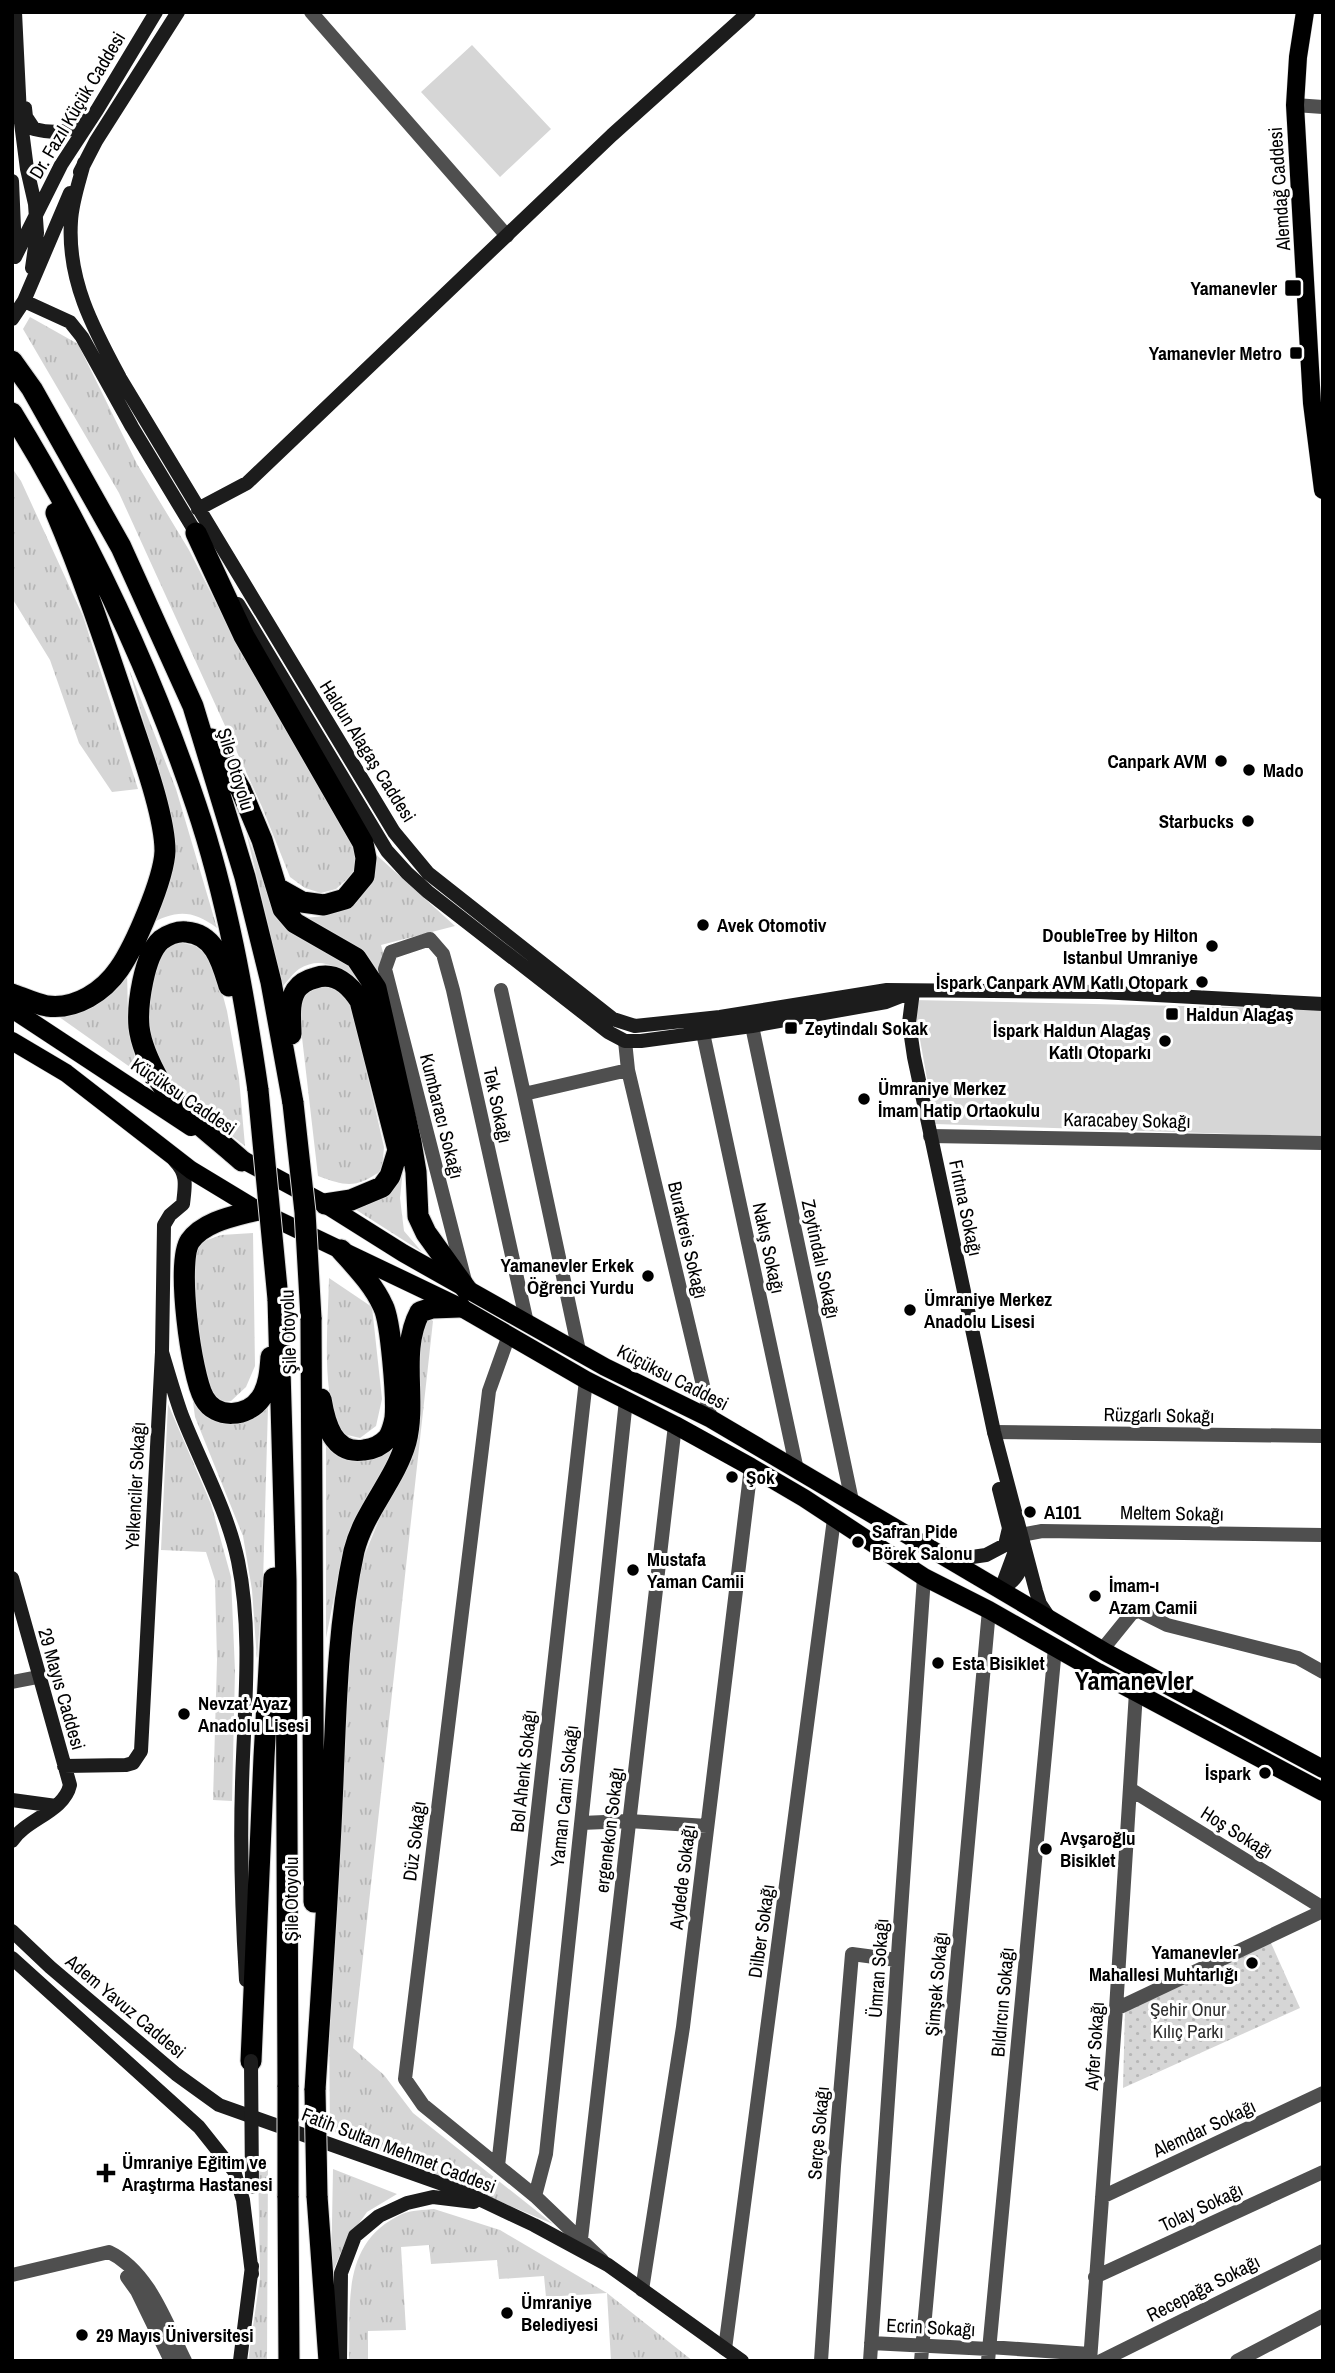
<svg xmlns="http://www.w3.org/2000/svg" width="1335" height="2373" font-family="'Archivo Narrow',sans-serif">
<defs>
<pattern id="grass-tufts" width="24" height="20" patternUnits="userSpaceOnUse" patternTransform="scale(1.75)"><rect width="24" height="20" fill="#d6d6d6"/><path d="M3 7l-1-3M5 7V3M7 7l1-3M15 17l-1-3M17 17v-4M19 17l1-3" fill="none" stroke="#b6b6b6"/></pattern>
<pattern id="park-dots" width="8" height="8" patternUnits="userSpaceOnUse" patternTransform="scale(1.75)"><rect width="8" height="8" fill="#d6d6d6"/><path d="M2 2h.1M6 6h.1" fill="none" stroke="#b6b6b6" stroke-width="1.8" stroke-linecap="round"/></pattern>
</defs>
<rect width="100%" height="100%" fill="#fff"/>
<path fill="url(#grass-tufts)" d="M30 317 78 344 137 464 189 550 246 661 356 852 355 869 347 879 336 889 321 893 305 888 290 877 262 807 119 493 23 329Z
M12 468 21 481 83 616 138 789 112 792 79 743 50 660 12 598Z
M129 669 176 789 217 928C192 909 175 910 148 925L170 877 173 828Z
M246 832 272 902 283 922 309 944 348 963 361 977 367 1000C352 978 329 951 299 969 293 973 288 981 283 986Z
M371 850 455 926 381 945 393 988 358 949 296 919 324 916 348 905Z
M174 941 196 946 214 962 227 1011 239 1078 245 1146 174 1092 154 1053 144 1017 157 953Z
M127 969 128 1018 137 1072 55 1014Z
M325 982 348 991 384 1147 382 1170C357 1188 347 1187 318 1176L300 1020C302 997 302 990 325 982Z
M403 1169 400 1198 404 1231 422 1252 347 1204Z
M253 1233 255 1366 246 1387 231 1401 217 1402C197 1378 192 1297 193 1264 194 1257 197 1250 199 1243L221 1235Z
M329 1278 372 1307 382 1399 376 1426 360 1438 339 1433C321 1383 328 1329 329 1278Z
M426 1316 433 1321 353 2048 384 2075 413 2113 553 2224 330 2130 329 2025 350 1649 362 1561 386 1503 416 1338Z
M193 1402 219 1420 255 1418 268 1407 263 1583 257 1660 252 1590 243 1536 195 1417Z
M168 1404 211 1504 231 1577 235 1671 232 1801 213 1800 217 1660 215 1580 206 1552 161 1550Z
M326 1440 398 1444 343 1552 326 1638Z
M258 2161H268L267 2361H248L260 2278Z
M333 2169 397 2194 367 2212 345 2243 331 2276Z
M434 2209 500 2230 607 2293 693 2361H611L607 2293 546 2297 544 2276 499 2279 497 2260 431 2264 429 2245 401 2247 406 2330 368 2331V2361H349C351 2304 340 2243 402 2214 411 2210 424 2210 434 2209Z"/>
<path fill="url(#park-dots)" d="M1271 1943 1300 2008 1123 2088 1125 2010Z"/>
<path fill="#d6d6d6" d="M472 45 551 129 500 177 421 92Z
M913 1000 1323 1009V1137L935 1124Z"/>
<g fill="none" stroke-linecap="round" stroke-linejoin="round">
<g stroke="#dbdbdb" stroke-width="19">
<path id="primary" d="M1305 12 1298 57 1295 105 1312 403 1323 490
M12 1009 191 1127
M12 1041 66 1073 191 1170 257 1210 460 1307 586 1380 675 1425 751 1467 804 1498 924 1577 989 1610 1098 1672 1323 1792
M232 1154 325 1204 403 1253 527 1323 605 1367 711 1419 1107 1653 1323 1769"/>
</g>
<g stroke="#dbdbdb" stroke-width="23">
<path id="highway" d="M12 361 32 389 121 547 193 706 245 877 271 982 293 1103
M12 413C88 537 150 668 196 805 227 897 244 994 258 1090
M196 533 244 636 363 843 366 858 364 876 345 899 324 905 302 902 277 888
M212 739 241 790 262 840 283 909 295 923 356 958 376 988 411 1142 416 1172 418 1216 426 1233 467 1290
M229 986C222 963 215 934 186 932 178 931 168 935 161 940 144 955 137 1005 139 1027 141 1045 151 1066 160 1082 176 1109 218 1139 242 1161
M12 994C23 998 36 1004 47 1006 76 1010 104 991 119 969 135 946 164 879 165 851 165 817 143 756 132 723 108 652 85 581 56 513
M291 1034C291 1020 288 1003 296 990 301 983 307 980 315 978 335 971 350 985 360 1001L398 1150 390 1176 382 1187 351 1200 325 1204
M257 1210C235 1216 204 1221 190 1241 176 1262 191 1375 204 1398 216 1420 248 1417 261 1398 269 1386 270 1370 271 1357
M278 1299 286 1580 288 2087
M311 1318 314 1902
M321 1399C325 1423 333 1455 364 1450 373 1449 381 1446 388 1438 391 1434 394 1424 395 1418 397 1400 391 1321 383 1306 373 1284 356 1267 341 1250
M251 2061 264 1757 274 1578
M315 2090C321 1995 328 1899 332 1804 336 1720 336 1634 354 1551 364 1511 395 1481 406 1442 417 1399 399 1351 420 1312L432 1308 460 1307
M288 2196 289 2361
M317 2196 329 2361"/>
</g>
<path stroke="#4f4f4f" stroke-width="14" d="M311 12 507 236
M1295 105 1323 107
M501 990 524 1094
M752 1026 852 1501
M703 1033 797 1470
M625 1041 628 1070 711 1419
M930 1136 1323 1143
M465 1281 385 969 391 952 430 939 443 954 453 990 527 1323
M509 1335 489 1391 405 2079 423 2105 535 2196 602 2260
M579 1351 524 1094 628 1070
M994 1432 1323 1436
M1021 1535 1042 1531 1323 1535
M1102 1650 1132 1613 1139 1611 1167 1625 1298 1658 1323 1672
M12 1682 38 1677
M1130 1789 1323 1908
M581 1823 629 1821 707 1826
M1116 2009 1323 1911
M498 2166 586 1380
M535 2196 546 2154 626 1400
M1102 2197 1323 2093
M581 2239 675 1425
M12 2275 109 2252C149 2271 166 2323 185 2361
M127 2277 137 2291 171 2361
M1095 2277 1323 2172
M642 2290 683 2027 751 1467
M871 2343 989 2349
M989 2347 1090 2354
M725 2349 834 1519
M821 2361 834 2166 852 1954 897 1960
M870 2361 924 1577
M921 2361 989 1610
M988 2361 1055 1648
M1090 2361 1116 2009 1136 1692
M1101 2361 1323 2251
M1237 2361 1323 2316"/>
<path stroke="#1c1c1c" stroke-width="14" d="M15 12 20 115 27 169 35 204 37 233 32 268
M25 108 26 117 34 129C55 134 70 133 87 119
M84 163C79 182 72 202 71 221 67 280 93 328 120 378L394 832 428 873 613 1019 635 1026 720 1017 887 990 1100 992 1323 1004
M80 172 96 141 178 12
M12 181 15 251
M15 257 61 165 97 110 156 12
M24 301 70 322 82 337 132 427 199 538
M12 319 24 301 70 193
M198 509 247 483 612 135 749 12
M238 604 387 851 407 873 428 892 608 1032 625 1041H641L752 1026 886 1002 909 993
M913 991 909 1023 914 1057 994 1432 1036 1591 1040 1604 1050 1619
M162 1352C168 1372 174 1393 181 1413 200 1462 227 1509 238 1561 253 1634 244 1710 242 1784 240 1849 242 1915 246 1980
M951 1560 986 1555 1005 1545 1009 1528 999 1489
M12 1578 70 1785C64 1812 26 1819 12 1841
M1001 1589 1021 1535
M1001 1589C1016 1582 1021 1570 1026 1555
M64 1766 126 1765 133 1763 141 1751 162 1352 164 1225 170 1215 183 1204C185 1186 188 1174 175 1161
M12 1800 56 1806
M12 1931 50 1967 176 2074 219 2105 462 2191 534 2225 608 2265 742 2361
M12 1958 199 2127 234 2171 243 2200 252 2274
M240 2361 252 2266
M340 2361 341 2273 355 2236 379 2216 407 2203 433 2197 474 2202"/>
<use href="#primary" stroke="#000" stroke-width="18"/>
<use href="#highway" stroke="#000" stroke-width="21"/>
<g stroke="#dbdbdb" stroke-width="23" stroke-linecap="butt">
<path id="highway-bridge" d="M258 1090 278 1299
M293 1103 305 1212 311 1318
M315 2090 317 2196
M288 2196V2087"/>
</g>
<path stroke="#1c1c1c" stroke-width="14" d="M251 2061 252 2187"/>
<use href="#highway-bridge" stroke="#000" stroke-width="21"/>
</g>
<g fill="#000" stroke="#fff" stroke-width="2.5">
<rect x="1284" y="279" width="18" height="18" rx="3.5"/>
<rect x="1289" y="346" width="14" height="14" rx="3.5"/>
<circle cx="1221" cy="761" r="7"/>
<circle cx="1249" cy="770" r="7"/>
<circle cx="1248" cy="821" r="7"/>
<circle cx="703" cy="925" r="7"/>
<circle cx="1212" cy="946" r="7"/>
<circle cx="1202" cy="982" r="7"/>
<rect x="1165" y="1007" width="14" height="14" rx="3.5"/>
<rect x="784" y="1021" width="14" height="14" rx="3.5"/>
<circle cx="1165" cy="1041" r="7"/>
<circle cx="864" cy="1099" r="7"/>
<circle cx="648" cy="1276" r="7"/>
<circle cx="910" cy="1310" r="7"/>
<circle cx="732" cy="1477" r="7"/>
<circle cx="1030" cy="1512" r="7"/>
<circle cx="858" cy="1542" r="7"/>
<circle cx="633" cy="1570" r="7"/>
<circle cx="1095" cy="1596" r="7"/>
<circle cx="938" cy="1663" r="7"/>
<circle cx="184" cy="1714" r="7"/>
<circle cx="1265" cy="1773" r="7"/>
<circle cx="1046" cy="1849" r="7"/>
<circle cx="1252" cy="1963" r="7"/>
<path d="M102.5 2162.5h7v7h7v7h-7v7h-7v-7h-7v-7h7z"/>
<circle cx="507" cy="2313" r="7"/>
<circle cx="82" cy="2335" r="7"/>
</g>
<g text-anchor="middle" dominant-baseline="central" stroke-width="6" stroke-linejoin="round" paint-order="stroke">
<g font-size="19" fill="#000" stroke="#fff">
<text transform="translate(77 105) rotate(-59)">Dr. Fazıl Küçük Caddesi</text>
<text transform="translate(1279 189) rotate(-94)">Alemdağ Caddesi</text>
<text transform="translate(368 751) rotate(58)">Haldun Alagaş Caddesi</text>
<text transform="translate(236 769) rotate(73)">Şile Otoyolu</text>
<text transform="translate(184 1096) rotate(34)">Küçüksu Caddesi</text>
<text transform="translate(498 1105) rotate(78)">Tek Sokağı</text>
<text transform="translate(442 1116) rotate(76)">Kumbaracı Sokağı</text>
<text transform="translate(1127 1120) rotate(1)">Karacabey Sokağı</text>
<text transform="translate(966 1208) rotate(78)">Fırtına Sokağı</text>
<text transform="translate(688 1240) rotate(77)">Burakreis Sokağı</text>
<text transform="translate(769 1248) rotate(78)">Nakış Sokağı</text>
<text transform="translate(821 1259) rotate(78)">Zeytindalı Sokağı</text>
<text transform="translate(288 1332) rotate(-92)">Şile Otoyolu</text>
<text transform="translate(673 1377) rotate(27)">Küçüksu Caddesi</text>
<text transform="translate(1159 1415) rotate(1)">Rüzgarlı Sokağı</text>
<text transform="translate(135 1486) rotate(-87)">Yelkenciler Sokağı</text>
<text transform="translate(1172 1513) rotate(1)">Meltem Sokağı</text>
<text transform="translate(62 1689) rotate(74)">29 Mayıs Caddesi</text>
<text transform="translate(523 1771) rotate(-84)">Bol Ahenk Sokağı</text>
<text transform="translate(564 1796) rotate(-84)">Yaman Cami Sokağı</text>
<text transform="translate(609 1830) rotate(-83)">ergenekon Sokağı</text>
<text transform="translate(1237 1832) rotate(32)">Hoş Sokağı</text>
<text transform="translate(414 1841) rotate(-83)">Düz Sokağı</text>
<text transform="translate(682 1877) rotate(-83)">Aydede Sokağı</text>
<text transform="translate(291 1899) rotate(-90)">Şile Otoyolu</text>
<text transform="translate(761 1931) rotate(-82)">Dilber Sokağı</text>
<text transform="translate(878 1968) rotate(-86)">Ümran Sokağı</text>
<text transform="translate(936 1984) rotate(-85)">Şimşek Sokağı</text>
<text transform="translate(1002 2002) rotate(-85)">Bıldırcın Sokağı</text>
<text transform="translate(126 2006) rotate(40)">Adem Yavuz Caddesi</text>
<text transform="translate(1094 2046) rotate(-86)">Ayfer Sokağı</text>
<text transform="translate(1204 2128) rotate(-25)">Alemdar Sokağı</text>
<text transform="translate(818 2133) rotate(-85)">Serçe Sokağı</text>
<text transform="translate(399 2150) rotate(21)">Fatih Sultan Mehmet Caddesi</text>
<text transform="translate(1201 2207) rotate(-25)">Tolay Sokağı</text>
<text transform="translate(1203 2288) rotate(-27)">Recepağa Sokağı</text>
<text transform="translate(931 2327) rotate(3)">Ecrin Sokağı</text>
</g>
<g font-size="19" font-weight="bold" fill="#000" stroke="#fff" text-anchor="start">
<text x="1277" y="288" text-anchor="end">Yamanevler</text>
<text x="1282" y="353" text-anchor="end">Yamanevler Metro</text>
<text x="1207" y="761" text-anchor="end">Canpark AVM</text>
<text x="1263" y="770">Mado</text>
<text x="1234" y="821" text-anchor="end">Starbucks</text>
<text x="717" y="925">Avek Otomotiv</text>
<text x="1198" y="935" text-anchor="end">DoubleTree by Hilton<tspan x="1198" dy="22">Istanbul Umraniye</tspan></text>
<text x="1188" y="982" text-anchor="end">İspark Canpark AVM Katlı Otopark</text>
<text x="1186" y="1014">Haldun Alagaş</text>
<text x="805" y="1028">Zeytindalı Sokak</text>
<text x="1151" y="1030" text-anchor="end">İspark Haldun Alagaş<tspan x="1151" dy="22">Katlı Otoparkı</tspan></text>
<text x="878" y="1088">Ümraniye Merkez<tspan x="878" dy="22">İmam Hatip Ortaokulu</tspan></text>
<text x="634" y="1265" text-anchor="end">Yamanevler Erkek<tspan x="634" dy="22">Öğrenci Yurdu</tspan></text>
<text x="924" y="1299">Ümraniye Merkez<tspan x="924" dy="22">Anadolu Lisesi</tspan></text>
<text x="746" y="1477">Şok</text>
<text x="1044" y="1512">A101</text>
<text x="872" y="1531">Safran Pide<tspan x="872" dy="22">Börek Salonu</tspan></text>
<text x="647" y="1559">Mustafa<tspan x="647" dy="22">Yaman Camii</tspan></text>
<text x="1109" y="1585">İmam-ı<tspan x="1109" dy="22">Azam Camii</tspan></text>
<text x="952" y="1663">Esta Bisiklet</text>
<text x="198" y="1703">Nevzat Ayaz<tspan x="198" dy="22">Anadolu Lisesi</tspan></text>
<text x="1251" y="1773" text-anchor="end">İspark</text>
<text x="1060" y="1838">Avşaroğlu<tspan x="1060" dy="22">Bisiklet</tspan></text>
<text x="1238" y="1952" text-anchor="end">Yamanevler<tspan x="1238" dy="22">Mahallesi Muhtarlığı</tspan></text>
<text x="122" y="2162">Ümraniye Eğitim ve<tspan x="122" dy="22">Araştırma Hastanesi</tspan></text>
<text x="521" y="2302">Ümraniye<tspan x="521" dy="22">Belediyesi</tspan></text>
<text x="96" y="2335">29 Mayıs Üniversitesi</text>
</g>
<g font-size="19" fill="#2d2d2d" stroke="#fff">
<text x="1188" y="2009">Şehir Onur<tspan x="1188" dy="22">Kılıç Parkı</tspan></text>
</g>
<g font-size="26" font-weight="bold" fill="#000" stroke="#fff">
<text x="1134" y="1680">Yamanevler</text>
</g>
</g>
<rect width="1335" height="2373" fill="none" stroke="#000000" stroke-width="28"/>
</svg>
